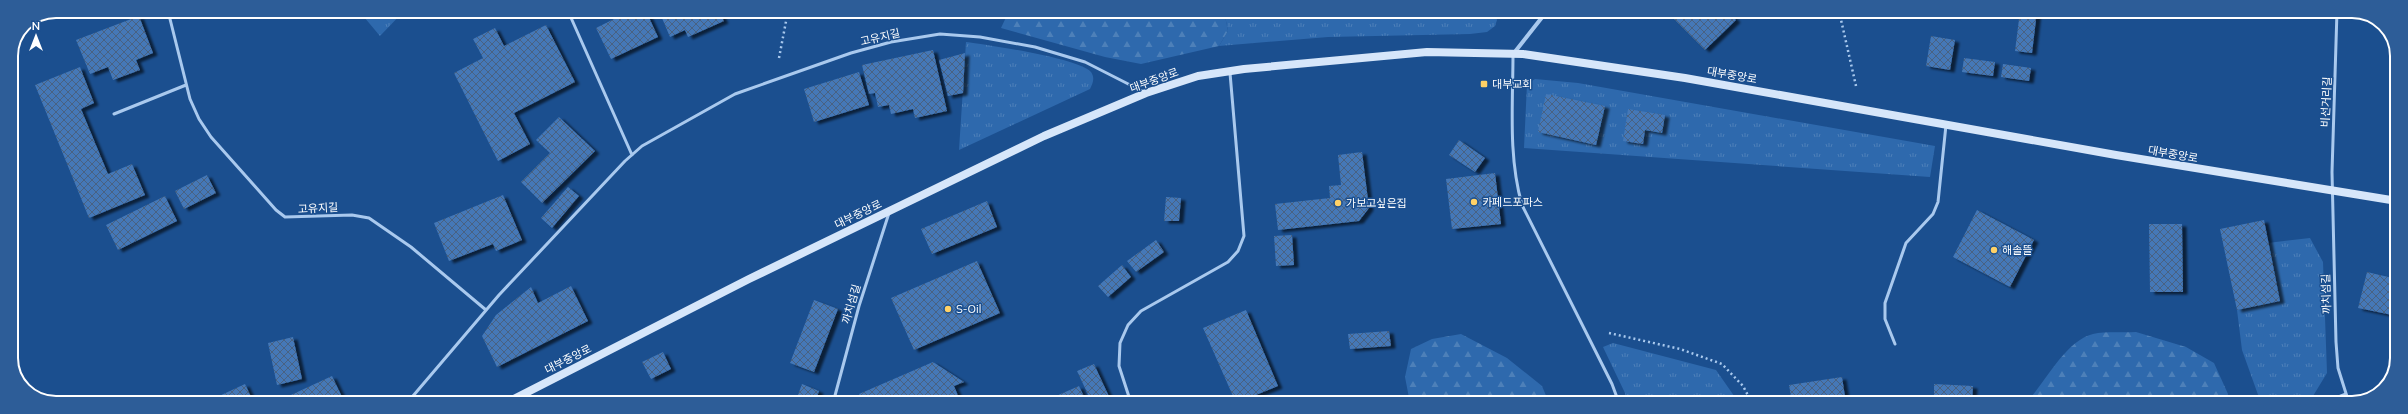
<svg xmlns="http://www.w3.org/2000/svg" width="2408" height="414" font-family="Mulish,'Noto Sans KR',sans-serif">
<defs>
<pattern id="grass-tufts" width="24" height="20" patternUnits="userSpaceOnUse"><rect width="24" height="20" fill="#2e69ad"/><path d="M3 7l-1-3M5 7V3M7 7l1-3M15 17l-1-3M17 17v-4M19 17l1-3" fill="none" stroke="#4d80b9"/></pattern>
<pattern id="forest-firs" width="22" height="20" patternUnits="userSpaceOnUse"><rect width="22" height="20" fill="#2e69ad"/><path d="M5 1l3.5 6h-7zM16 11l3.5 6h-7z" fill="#4d80b9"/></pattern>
<pattern id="building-cross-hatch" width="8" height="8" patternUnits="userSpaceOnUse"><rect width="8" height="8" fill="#4478b7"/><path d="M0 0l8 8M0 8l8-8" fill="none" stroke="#486282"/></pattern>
<filter id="shadow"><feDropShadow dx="4.5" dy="2.5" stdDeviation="1" flood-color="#0009"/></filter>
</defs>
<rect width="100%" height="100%" fill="#1b4f8f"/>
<path fill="url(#grass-tufts)" d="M359 11H404L380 36Z
M1224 11 1388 18V11H1494L1497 20 1495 26 1487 32 1470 34 1328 37 1219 46 1228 31Z
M966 42C988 45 1078 58 1091 72 1095 78 1093 83 1090 89L959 150Z
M1535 79 1578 83 1935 146 1930 177 1524 148 1527 84Z
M2310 238 2323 262 2327 373 2313 396 2287 403H2261L2242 350 2237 310 2280 301 2268 243Z
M1613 343 1716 370 1739 403H1626L1625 393 1603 347Z"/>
<path fill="url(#forest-firs)" d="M1009 11H1224L1228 31 1219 46 1141 64 1105 57 1001 28Z
M2136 332 2186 347 2214 363 2228 394 2226 403H2026C2045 383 2065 341 2093 334 2106 331 2123 333 2136 332Z
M1461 334 1507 358 1542 386 1549 403H1410L1405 377 1411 349 1432 339Z"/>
<path fill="url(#building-cross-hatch)" filter="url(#shadow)" d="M630 11H646L658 37 611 59 596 28Z
M659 11H719L724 21 688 37 685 30 670 37Z
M1666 11H1727L1736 20 1705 50Z
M2020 11H2037L2032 53 2015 51Z
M139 16 153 53 136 60 140 70 113 80 108 67 90 74 76 40Z
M546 25 575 82 514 113 530 144 498 161 454 73 483 58 473 39 495 28 504 46Z
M1931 36 1955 40 1950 70 1926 66Z
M933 50 947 111 915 118 913 109 891 114 889 105 878 107 875 93 869 94 862 65Z
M965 53 963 93 948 96 939 60Z
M1964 58 1995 62 1993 76 1962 72Z
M2003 64 2031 68 2029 81 2001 77Z
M80 67 94 103 81 109 108 174 132 164 145 195 89 218 35 85Z
M859 72 869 105 814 122 804 89Z
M1546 94 1605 106 1596 145 1538 132Z
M1628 109 1665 115 1662 133 1645 130 1643 144 1623 141Z
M559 117 595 151 542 203 521 182 550 153 536 140Z
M1459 140 1485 158 1475 172 1449 155Z
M1362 152 1369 208 1359 221 1278 230 1275 204 1330 198 1329 186 1341 185 1338 155Z
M1495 173 1501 224 1452 229 1446 179Z
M207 175 216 193 184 209 175 191Z
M568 187 579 196 552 228 541 218Z
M503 195 522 240 496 251 493 244 449 261 434 223Z
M165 196 177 221 118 250 106 225Z
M1166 197 1181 198 1179 221H1164Z
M987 201 997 227 932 254 921 229Z
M1977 210 2034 240 2010 287 1953 257Z
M2264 220 2280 301 2237 310 2220 229Z
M2149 224H2182L2183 292H2150Z
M1292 235 1294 265 1276 266 1274 236Z
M1156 240 1164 252 1136 272 1127 261Z
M977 261 1000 313 914 350 891 298Z
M1122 265 1131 277 1108 297 1098 286Z
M2367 272 2397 279V316L2358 308Z
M571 286 588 321 497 367 482 336 496 315 531 287 538 303Z
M814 300 838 309 814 372 790 363Z
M1246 310 1278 386 1236 403 1203 328Z
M1389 331 1391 346 1350 349 1348 334Z
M293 337 302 379 277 385 268 343Z
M663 352 671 369 651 379 642 362Z
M933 362 964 382 954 386 959 398 948 403H864L859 394Z
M1094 364 1112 403H1092L1077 371Z
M332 376 345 403H279L278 401Z
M1842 377 1846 403H1792L1789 385Z
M245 384 254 403H204Z
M802 384 819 391 815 403H795Z
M1934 384 1973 386 1972 403H1934Z
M1079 386 1087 403H1040Z
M1661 401H1690V403H1661Z"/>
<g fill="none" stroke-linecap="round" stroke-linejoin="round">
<path stroke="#a9c9ee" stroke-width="2.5" stroke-dasharray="2 3" stroke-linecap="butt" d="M1839 11 1988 17
M1839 11 1856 86
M779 58 788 11
M1609 333 1680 349 1722 364 1743 386 1752 403"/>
<path stroke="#a9c9ee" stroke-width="3" d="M168 11 190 99 199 119 211 137 276 210 285 217 352 215 369 218 411 247 486 310
M568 11 632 155
M2337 11 2332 172 2336 342 2338 368 2349 403
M1513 54C1513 104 1508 156 1522 205L1612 384 1619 403
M114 114 186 85
M1895 344 1885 319V303L1906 243 1933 214 1938 202 1946 125
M407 403 499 295 625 161 642 146 735 94 851 53 891 42 940 34 980 37 1035 47 1085 62 1144 92
M833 403 859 306 889 213
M1131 403 1119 366 1120 343 1128 325 1141 311 1228 262 1238 251 1244 236 1230 73
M2323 403 2346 394"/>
<path stroke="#a9c9ee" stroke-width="4" d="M1514 53 1547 11"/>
<path stroke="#d6e6fa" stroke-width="8" d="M506 403 749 279 1044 136 1146 93 1198 76 1244 69 1427 52 1523 54 1685 78 2116 155 2397 201"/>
</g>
<g fill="#ffd166" stroke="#1b4f8f" stroke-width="1.5">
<rect x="1480" y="80" width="8" height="8" rx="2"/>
<circle cx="1474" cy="202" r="4"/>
<circle cx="1338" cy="203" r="4"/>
<circle cx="1994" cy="250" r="4"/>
<circle cx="948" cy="309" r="4"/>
</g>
<g text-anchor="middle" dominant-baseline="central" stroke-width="3" stroke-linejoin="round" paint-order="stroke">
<g font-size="11" fill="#fff" stroke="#1b4f8f">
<text transform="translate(880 37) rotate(-13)">고유지길</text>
<text transform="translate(1732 75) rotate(10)">대부중앙로</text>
<text transform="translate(1154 80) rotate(-20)">대부중앙로</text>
<text transform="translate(2326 102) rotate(-87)">비선거리길</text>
<text transform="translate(2173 154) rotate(10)">대부중앙로</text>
<text transform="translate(318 208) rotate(-3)">고유지길</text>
<text transform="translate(858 214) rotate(-26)">대부중앙로</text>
<text transform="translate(2326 294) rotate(-92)">까치섬길</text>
<text transform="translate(851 304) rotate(-74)">까치섬길</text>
<text transform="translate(568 359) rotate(-27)">대부중앙로</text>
</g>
<g font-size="11" fill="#fff" stroke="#1b4f8f" text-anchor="start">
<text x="1492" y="84">대부교회</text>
<text x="1482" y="202">카페드포파스</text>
<text x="1346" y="203">가보고싶은집</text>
<text x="2002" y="250">해솔뜰</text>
<text x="956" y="309">S-Oil</text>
</g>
</g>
<path d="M0 0H2408V414H0ZM56 18H2352A38 38 0 0 1 2390 56V358A38 38 0 0 1 2352 396H56A38 38 0 0 1 18 358V56A38 38 0 0 1 56 18Z" fill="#2d5d98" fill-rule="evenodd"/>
<path fill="none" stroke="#fff" stroke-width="2" d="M56 18H2352A38 38 0 0 1 2390 56V358A38 38 0 0 1 2352 396H56A38 38 0 0 1 18 358V56A38 38 0 0 1 56 18Z"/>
<g transform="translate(36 36)" stroke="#1b4f8f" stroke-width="3" paint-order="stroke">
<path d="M0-3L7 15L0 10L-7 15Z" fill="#ffffff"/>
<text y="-6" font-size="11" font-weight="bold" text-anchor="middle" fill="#ffffff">N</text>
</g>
</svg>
